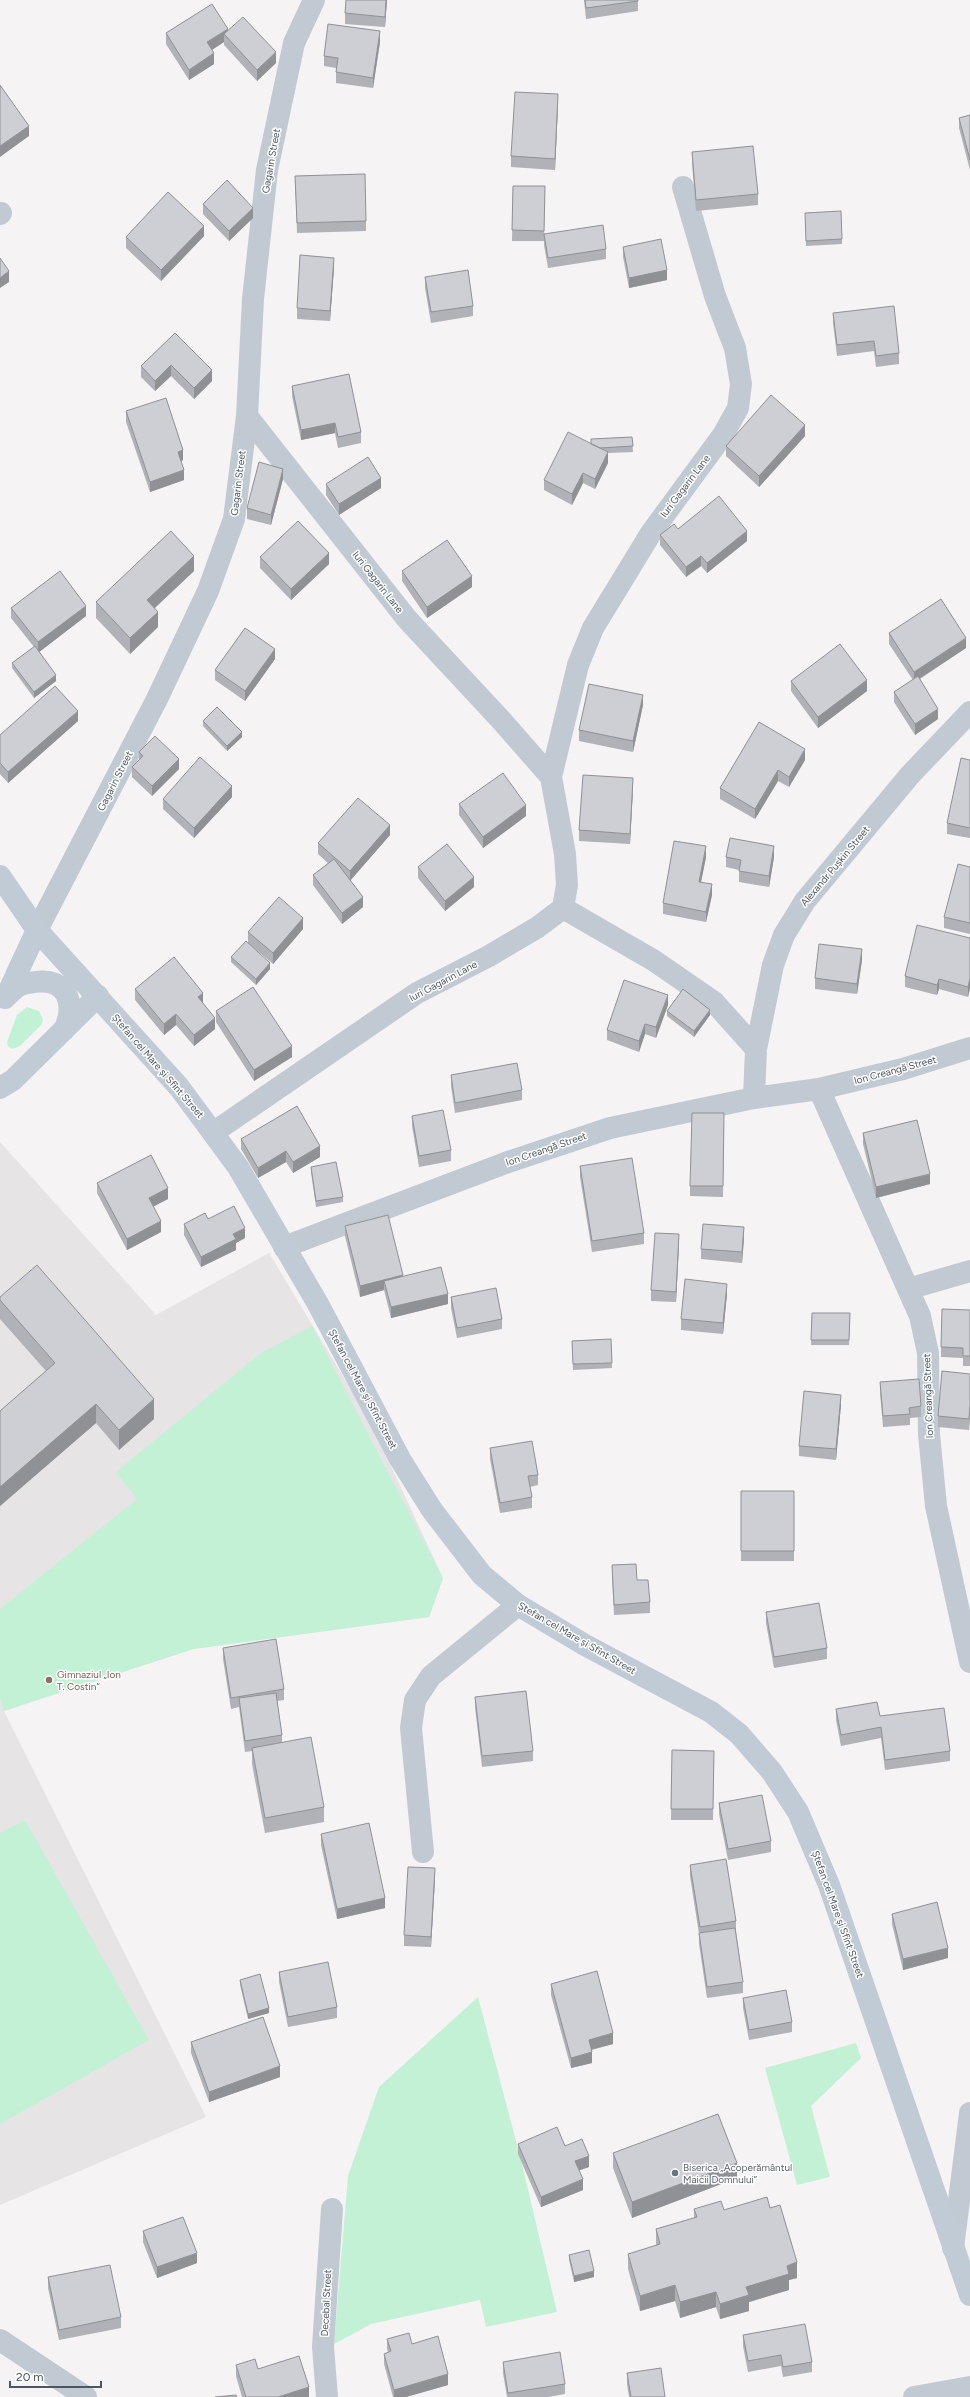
<svg xmlns="http://www.w3.org/2000/svg" width="970" height="2397" font-family="Figtree,sans-serif">
<rect width="100%" height="100%" fill="#f5f3f3"/>
<path fill="#e6e4e5" d="M0 1142 156 1315 269 1253 370 1421 443 1578 429 1617 193 1649 4 1711 206 2117 0 2205Z"/>
<path fill="#c3f1d5" d="M27 1007 39 1011 43 1019 42 1024 20 1046 12 1049 8 1046 7 1042 17 1015Z
M312 1326 443 1578 429 1617 193 1649 4 1711 0 1699V1609L137 1499 116 1472 261 1353Z
M25 1820 149 2040 0 2124V1833Z
M478 1997 520 2156 557 2312 486 2327 480 2300 371 2324 334 2344 348 2176 379 2087Z
M856 2043 861 2058 811 2106 830 2177 797 2185 765 2068Z"/>
<g fill="none" stroke-linecap="round" stroke-linejoin="round">
<path stroke="#c1cad2" stroke-width="22" d="M0 214 1 213
M551 777 578 665 593 628 651 533 723 435 738 408 741 384 735 348 715 296 683 187
M563 908 653 960 714 1002 756 1049
M37 930 157 699 208 591 234 519 247 416 253 299 267 170 294 43 314 0
M819 1089 920 1316 928 1353 929 1434 936 1506 970 1662
M754 1098 756 1049 773 965 784 935 805 901 910 775 970 712
M214 1132 417 993 489 956 538 927 563 908 567 885 565 854 551 777 501 720 407 619 247 416
M284 1247 508 1162 610 1128 754 1098 819 1089 903 1069 970 1048
M908 1289 970 1271
M423 1852 411 1728 415 1700 431 1676 518 1605
M953 2248 970 2113
M0 2340 86 2397
M327 2397 323 2347 332 2209
M914 2397 970 2387"/>
<path stroke="#c1cbd6" stroke-width="22" d="M0 876 37 930 179 1087 238 1167 318 1304 400 1459 432 1510 482 1575 518 1605 585 1645 711 1712 739 1734 772 1772 798 1812 829 1885 970 2295
M6 997 37 930
M5 998C9 994 13 990 17 987 22 983 29 983 35 982 67 977 77 1005 64 1030
M0 1088 13 1080 98 996"/>
</g>
<path fill="#b0b2b7" d="M387 0 385 27 345 24V13Z
M584 0H638V11L586 19Z
M228 30 276 63 257 81 224 45V42L212 50 214 64 189 80 166 44V33Z
M380 42 373 88 336 83V68L324 66V56Z
M558 105 555 170 511 167V156Z
M970 115V170L959 128V118Z
M692 152 758 194V205L696 211 692 163Z
M295 176 366 221V231L297 233Z
M513 186H545L544 241H512Z
M203 204 253 218 229 241 203 214Z
M805 213 842 239V244L806 246Z
M544 234 606 249V259L548 268 544 245Z
M204 236 161 281 126 248V237Z
M623 247 667 280 629 288 623 257Z
M334 268 330 321 297 319V308Z
M425 277 473 306V316L431 323 425 288Z
M833 313 899 353V364L876 367 874 351 837 356 833 323Z
M175 333 212 381 194 399 171 376 155 391 141 377V366Z
M292 386 361 432V443L338 448 335 433 301 440 292 396Z
M126 411 183 460 181 461 184 480 150 492 126 422Z
M805 436 759 487 726 456V446Z
M632 437 633 452 608 453V463L595 489 583 483 572 505 544 490V480L591 444Z
M283 479 271 525 247 519V508Z
M326 484 381 488 339 515 326 495Z
M678 529 747 541 707 573 701 566 686 577 660 545V535Z
M260 557 329 564 291 600 260 568Z
M194 571 155 608 158 627 130 654 96 618V602Z
M402 571 472 587 427 618 402 581Z
M11 608 86 616 39 652 56 681 34 698 12 668V663L34 647 11 618Z
M889 633 966 648 920 679 938 719 915 735 894 702V692L913 680 889 644Z
M275 659 245 701 215 680V670Z
M791 681 867 691 818 728 791 691Z
M643 705 633 752 579 741V730Z
M78 721 8 783 0 774V735Z
M203 721 242 737 227 751 203 726Z
M139 752 179 769 152 796 132 777V767L139 760Z
M805 760 789 787 778 781 755 819 720 799V788Z
M970 760V838L947 834V823Z
M633 788 630 844 579 841V830Z
M232 797 194 838 163 809V799Z
M459 804 526 816 483 848 459 815Z
M390 835 350 880 363 907 342 924 313 885V875L328 863 318 854V843Z
M706 857 701 882 712 895 706 922 663 914V903Z
M726 857H774L769 887 739 882V870L726 867Z
M418 867 474 887 445 911 418 878Z
M970 867V934L944 928V917Z
M303 929 273 964 248 943V932Z
M970 938V988L968 997 939 989 937 995 905 987V976Z
M231 957 270 969 256 985 231 962Z
M862 960 857 994 815 989V978Z
M135 989 203 1003 215 1029 194 1046 176 1025 164 1035 135 1000Z
M668 1005 656 1038 645 1034 639 1052 607 1040V1030Z
M216 1011 292 1057 254 1081 216 1022Z
M667 1011 710 1015 694 1037 667 1016Z
M451 1075 522 1090V1100L455 1113 451 1086Z
M724 1113 723 1197 690 1196V1186Z
M412 1116 451 1150V1161L419 1167 412 1126Z
M863 1133 930 1184 876 1198 863 1144Z
M241 1139 320 1157 293 1173 286 1162 258 1178 241 1149Z
M580 1166 644 1233V1244L592 1252 580 1177Z
M311 1167 343 1197V1202L316 1207 311 1172Z
M97 1183 168 1199 153 1206 161 1232 127 1250 97 1193Z
M184 1224 245 1238 236 1243V1250L201 1267 184 1235Z
M345 1226 403 1276 448 1304 391 1318 384 1290 360 1297 345 1236Z
M744 1238 742 1263 701 1259V1249Z
M679 1244 676 1302 651 1301V1290Z
M727 1294 723 1334 681 1330V1319Z
M0 1297 154 1419 119 1450 96 1423 0 1506V1411L46 1371 0 1319Z
M451 1297 502 1319V1329L457 1338 451 1308Z
M970 1310V1366H963V1358L941 1357V1347Z
M812 1313H850L849 1345H811Z
M611 1339 612 1368 573 1370 572 1341Z
M970 1374 969 1430 938 1427V1416Z
M880 1382 921 1406V1417L910 1418V1425L883 1427 880 1393Z
M841 1405 836 1460 799 1456V1446Z
M490 1448 538 1475V1485L530 1487 532 1497V1508L500 1513 490 1459Z
M741 1491H794V1561H741Z
M612 1565 637 1580 650 1602V1613L614 1615 612 1575Z
M766 1612 827 1648V1659L774 1668 766 1623Z
M223 1648 284 1689V1700L277 1701 282 1735V1742L324 1807V1822L265 1833 252 1764V1751L245 1752 239 1707 231 1709 223 1659Z
M475 1697 533 1751V1761L482 1767 475 1707Z
M836 1709 880 1716 950 1751V1761L885 1770 881 1738 841 1746 836 1720Z
M672 1750 714 1751 713 1820H671Z
M719 1803 771 1841V1852L728 1860 719 1814Z
M321 1834 385 1908 337 1919 321 1845Z
M690 1865 736 1921V1931L743 1982V1993L707 1998 699 1944V1934L690 1876Z
M435 1879 431 1947 404 1946V1935Z
M892 1914 948 1958 903 1970 892 1924Z
M279 1972 337 2007V2018L288 2027 279 1982Z
M240 1980 269 2013 248 2019 240 1985Z
M551 1984 613 2044 592 2050V2063L571 2068 551 1995Z
M743 1998 792 2022V2032L749 2040 743 2008Z
M191 2042 280 2077 209 2102 191 2053Z
M518 2144 565 2146 589 2167 579 2170 583 2190 541 2207 518 2154Z
M613 2153 737 2178 632 2218 613 2168Z
M770 2208 797 2278 789 2280V2290L749 2302V2311L720 2319 716 2307 680 2318 675 2301 640 2311 628 2269V2254L656 2246V2229L694 2218V2209L724 2210Z
M143 2231 197 2263 157 2278 143 2242Z
M569 2255 594 2277 574 2282 569 2260Z
M48 2277 121 2317V2328L59 2340 48 2288Z
M743 2335 812 2362V2372L783 2377 781 2366 748 2372 743 2346Z
M387 2339 412 2344 448 2385 406 2397H393L384 2364V2354L388 2352 387 2349Z
M503 2362 565 2384V2394L548 2397H507L503 2373Z
M236 2365 258 2369 309 2397H242L236 2376Z
M627 2373 665 2397H629L627 2384Z"/>
<path fill="#909195" d="M386 0H387L385 27V17Z
M228 29V39L224 34V42L207 53V42Z
M380 31V42L373 88V78Z
M276 52V63L257 81V70Z
M214 53V64L189 80V70Z
M558 94V105L555 170V159Z
M29 126V136L0 157V146Z
M253 208V218L229 241V231Z
M204 226V236L161 281V270Z
M334 258V268L330 321V311Z
M667 270V280L629 288V278Z
M9 271V282L0 288V278Z
M171 365V376L155 391V381Z
M212 370V381L194 399V388Z
M335 423V433L301 440V430Z
M805 425V436L759 487V476Z
M183 450V460L178 463V452Z
M608 452V463L595 489V479Z
M283 469V479L271 525V515Z
M184 470V480L150 492V482Z
M583 473V483L572 505V494Z
M381 478V488L339 515V504Z
M747 531V541L707 573V563Z
M329 553V564L291 600V589Z
M194 556V571L147 615V600Z
M701 556V566L686 577V567Z
M472 576V587L427 618V607Z
M86 606V616L38 653V642Z
M158 612V627L130 654V638Z
M966 638V648L914 682V672Z
M275 649V659L245 701V691Z
M56 675V681L34 698V692Z
M867 680V691L818 728V717Z
M643 695V705L633 752V741Z
M938 709V719L915 735V724Z
M78 711V721L8 783V772Z
M242 732V737L227 751V746Z
M805 749V760L789 787V777Z
M179 759V769L152 796V786Z
M778 770V781L755 819V809Z
M633 778V788L630 844V834Z
M232 786V797L194 838V828Z
M526 805V816L483 848V837Z
M390 825V835L350 881V871Z
M706 846V857L699 892V882Z
M774 846V857L769 887V876Z
M474 877V887L445 911V901Z
M712 884V895L706 922V912Z
M363 897V907L342 924V913Z
M303 918V929L273 964V953Z
M862 949V960L857 994V984Z
M270 963V969L256 985V979Z
M970 978V988L968 997V987Z
M939 979V989L937 995V985Z
M203 993V1004L198 997Z
M668 995V1005L656 1038V1027Z
M710 1010V1015L694 1037V1031Z
M176 1014V1025L164 1035V1024Z
M215 1018V1029L194 1046V1035Z
M645 1024V1034L639 1052V1041Z
M292 1046V1057L254 1081V1070Z
M320 1146V1157L293 1173V1162Z
M286 1151V1162L258 1178V1168Z
M930 1174V1184L876 1198V1187Z
M168 1188V1199L149 1209V1198Z
M161 1221V1232L127 1250V1239Z
M744 1227V1238L742 1263V1252Z
M245 1228V1238L236 1243V1250L201 1267V1257L233 1234Z
M679 1234V1244L676 1302V1292Z
M403 1275V1285L384 1281V1290L360 1297V1286Z
M727 1284V1294L723 1334V1323Z
M448 1294V1304L391 1318V1307Z
M841 1395V1405L836 1460V1449Z
M154 1399V1419L119 1450V1430Z
M96 1404V1423L0 1506V1487Z
M970 1405V1415L969 1430V1419Z
M435 1868V1879L431 1947V1937Z
M385 1898V1908L337 1919V1909Z
M948 1948V1958L903 1970V1959Z
M269 2008V2013L248 2019V2014Z
M613 2033V2044L589 2050V2040Z
M592 2052V2063L571 2068V2058Z
M280 2066V2077L209 2102V2092Z
M589 2156V2167L575 2172V2161Z
M737 2163V2178L632 2218V2202Z
M583 2179V2190L541 2207V2197Z
M197 2253V2263L157 2278V2267Z
M797 2262V2278L789 2280V2290L749 2302V2311L720 2319V2304L746 2287 787 2266Z
M594 2271V2277L574 2282V2276Z
M675 2285V2301L640 2311V2296Z
M716 2292V2307L680 2318V2302Z
M448 2374V2385L406 2397H394V2390Z
M309 2387V2397H278Z"/>
<path fill="#cdcfd5" stroke="#909195" d="M346 0H386L385 17 345 13Z
M585 0H638V1L586 8Z
M212 4 228 29 207 42 214 53 189 70 166 33Z
M243 17 276 52 257 70 224 34Z
M328 24 380 31 373 78 336 72 338 58 324 56Z
M0 85 29 126 0 146Z
M515 92 558 94 555 159 511 156Z
M970 115V160L959 118Z
M753 146 758 194 696 200 692 152Z
M365 174 366 221 297 223 295 176Z
M227 180 253 208 229 231 203 204Z
M513 186H545L544 231 512 230Z
M168 192 204 226 161 270 126 237Z
M841 211 842 239 806 241 805 213Z
M603 225 606 249 548 258 544 234Z
M661 239 667 270 629 278 623 247Z
M300 255 334 258 330 311 297 308Z
M0 258 9 271 0 278Z
M468 270 473 306 431 312 425 277Z
M894 306 899 353 876 356 874 341 837 345 833 313Z
M175 333 212 370 194 388 171 365 155 381 141 366Z
M349 374 361 432 338 437 335 423 301 430 292 386Z
M771 395 805 425 759 476 726 446Z
M166 398 183 450 178 452 184 470 150 482 126 411Z
M568 432 608 452 595 479 583 473 572 494 544 480Z
M632 437 633 446 600 448 591 444V439Z
M368 457 381 478 339 504 326 484Z
M259 462 283 469 271 515 247 508Z
M719 496 747 531 707 563 701 556 686 567 660 535 674 524 678 529Z
M298 521 329 553 291 589 260 557Z
M171 531 194 556 147 600 158 612 130 638 96 602Z
M447 540 472 576 427 607 402 571Z
M60 571 86 606 38 642 11 608Z
M941 599 966 638 914 672 889 633Z
M245 628 275 649 245 691 215 670Z
M840 644 867 680 818 717 791 681Z
M35 646 56 675 34 692 12 663Z
M918 676 938 709 915 724 894 692Z
M589 684 643 695 633 741 579 730Z
M55 686 78 711 8 772 0 763V735Z
M217 707 242 732 227 746 203 721Z
M759 722 805 749 789 777 778 770 755 809 720 788Z
M155 736 179 759 152 786 132 767 143 756 139 752Z
M200 757 232 786 194 828 163 799Z
M961 758 970 760V828L947 823Z
M503 773 526 805 483 837 459 804Z
M583 775 633 778 630 834 579 830Z
M358 798 390 825 350 871 318 843Z
M730 838 774 846 769 876 739 871 741 860 726 857Z
M674 841 706 846 699 882 712 884 706 912 663 903Z
M447 844 474 877 445 901 418 867Z
M334 859 363 897 342 913 313 875Z
M958 864 970 867V923L944 917Z
M279 897 303 918 273 953 248 932Z
M917 925 970 938V978L968 987 939 979 937 985 905 976Z
M246 941 270 963 256 979 231 957Z
M819 944 862 949 857 984 815 978Z
M174 957 203 993 198 997 215 1018 194 1035 176 1014 164 1024 135 989Z
M624 980 668 995 656 1027 645 1024 639 1041 607 1030Z
M253 987 292 1046 254 1070 216 1011Z
M683 989 710 1010 694 1031 667 1011Z
M517 1063 522 1090 455 1103 451 1075Z
M297 1106 320 1146 293 1162 286 1151 258 1168 241 1139Z
M443 1110 451 1150 419 1156 412 1116Z
M692 1113H724L723 1186H690Z
M917 1120 930 1174 876 1187 863 1133Z
M151 1155 168 1188 149 1198 161 1221 127 1239 97 1183Z
M632 1158 644 1233 592 1241 580 1166Z
M336 1162 343 1197 316 1201 311 1167Z
M234 1206 245 1228 233 1234 236 1239 201 1257 184 1224 205 1213 208 1219Z
M388 1215 403 1275 360 1286 345 1226Z
M703 1224 744 1227 742 1252 701 1249Z
M655 1233 679 1234 676 1292 651 1290Z
M37 1265 154 1399 119 1430 96 1404 0 1487V1411L55 1363 0 1300V1297Z
M441 1267 448 1294 391 1307 384 1281Z
M685 1279 727 1284 723 1323 681 1319Z
M496 1288 502 1319 457 1328 451 1297Z
M942 1309 970 1310V1356H963V1348L941 1347Z
M812 1313H850L849 1340H811Z
M611 1339 612 1363 573 1364 572 1341Z
M942 1371 970 1374V1405L969 1419 938 1416Z
M919 1379 921 1406 909 1408 910 1414 883 1416 880 1382Z
M804 1391 841 1395 836 1449 799 1446Z
M532 1441 538 1475 528 1476 532 1497 500 1503 490 1448Z
M741 1491H794V1551H741Z
M636 1564 637 1580H648L650 1602 614 1605 612 1565Z
M819 1603 827 1648 774 1657 766 1612Z
M276 1639 284 1689 231 1698 223 1648Z
M526 1691 533 1751 482 1756 475 1697Z
M276 1693 282 1735 245 1741 239 1698Z
M877 1702 880 1716 944 1708 950 1751 885 1760 881 1727 841 1735 836 1709Z
M311 1737 324 1807 265 1818 252 1748Z
M672 1750 714 1751 713 1809H671Z
M762 1795 771 1841 728 1849 719 1803Z
M369 1823 385 1898 337 1909 321 1834Z
M726 1859 736 1921 700 1927 690 1865Z
M408 1867 435 1868 431 1937 404 1935Z
M937 1902 948 1948 903 1959 892 1914Z
M735 1928 743 1982 707 1987 699 1933Z
M328 1962 337 2007 288 2017 279 1972Z
M597 1971 613 2033 589 2040 592 2052 571 2058 551 1984Z
M260 1974 269 2008 248 2014 240 1980Z
M786 1990 792 2022 749 2030 743 1998Z
M263 2017 280 2066 209 2092 191 2042Z
M718 2114 737 2163 632 2202 613 2153Z
M557 2127 565 2146 582 2139 589 2156 575 2161 583 2179 541 2197 518 2144Z
M767 2197 770 2208 780 2205 797 2262 787 2266 789 2274 746 2287 749 2295 720 2304 716 2292 680 2302 675 2285 640 2296 628 2254 660 2244 656 2229 697 2217 694 2209 721 2201 724 2210Z
M183 2217 197 2253 157 2267 143 2231Z
M589 2250 594 2271 574 2276 569 2255Z
M110 2265 121 2317 59 2330 48 2277Z
M805 2324 812 2362 783 2367 781 2355 748 2361 743 2335Z
M409 2333 412 2344 438 2336 448 2374 394 2390 384 2354 391 2351 387 2339Z
M560 2352 565 2384 508 2393 503 2362Z
M299 2356 309 2387 278 2397H246L236 2365 255 2359 258 2369Z
M661 2368 665 2397H631L627 2373Z
M236 2395 237 2397H215Z"/>
<circle fill="#8d6e63" stroke="#fff" stroke-width="1.5" cx="49" cy="1680" r="4"/>
<circle fill="#6b7280" stroke="#fff" stroke-width="1.5" cx="675" cy="2173" r="4"/>
<g text-anchor="middle" dominant-baseline="central" stroke-width="3" stroke-linejoin="round" paint-order="stroke">
<g font-size="10" fill="#4a5661" stroke="#fff">
<text transform="translate(271 161) rotate(-80)">Gagarin Street</text>
<text transform="translate(238 483) rotate(-83)">Gagarin Street</text>
<text transform="translate(685 486) rotate(-53)">Iuri Gagarin Lane</text>
<text transform="translate(378 582) rotate(52)">Iuri Gagarin Lane</text>
<text transform="translate(115 781) rotate(-63)">Gagarin Street</text>
<text transform="translate(835 866) rotate(-50)">Alexandr Pușkin Street</text>
<text transform="translate(443 981) rotate(-28)">Iuri Gagarin Lane</text>
<text transform="translate(158 1066) rotate(49)">Ștefan cel Mare și Sfînt Street</text>
<text transform="translate(895 1070) rotate(-15)">Ion Creangă Street</text>
<text transform="translate(546 1149) rotate(-19)">Ion Creangă Street</text>
<text transform="translate(363 1389) rotate(62)">Ștefan cel Mare și Sfînt Street</text>
<text transform="translate(928 1396) rotate(-92)">Ion Creangă Street</text>
<text transform="translate(577 1638) rotate(30)">Ștefan cel Mare și Sfînt Street</text>
<text transform="translate(838 1914) rotate(70)">Ștefan cel Mare și Sfînt Street</text>
<text transform="translate(326 2303) rotate(-87)">Decebal Street</text>
</g>
<g font-size="10" fill="#785e54" stroke="#fff" text-anchor="start">
<text x="57" y="1674">Gimnaziul „Ion<tspan x="57" dy="12">T. Costin“</tspan></text>
</g>
<g font-size="10" fill="#5b616d" stroke="#fff" text-anchor="start">
<text x="683" y="2167">Biserica „Acoperământul<tspan x="683" dy="12">Maicii Domnului”</tspan></text>
</g>
</g>
<path d="M10 2381v6h91v-6" fill="none" stroke="#4a5661" stroke-width="2"/>
<text x="16" y="2381" font-size="12" fill="#4a5661" stroke="#ffffff" stroke-width="3" paint-order="stroke">20 m</text>
</svg>
